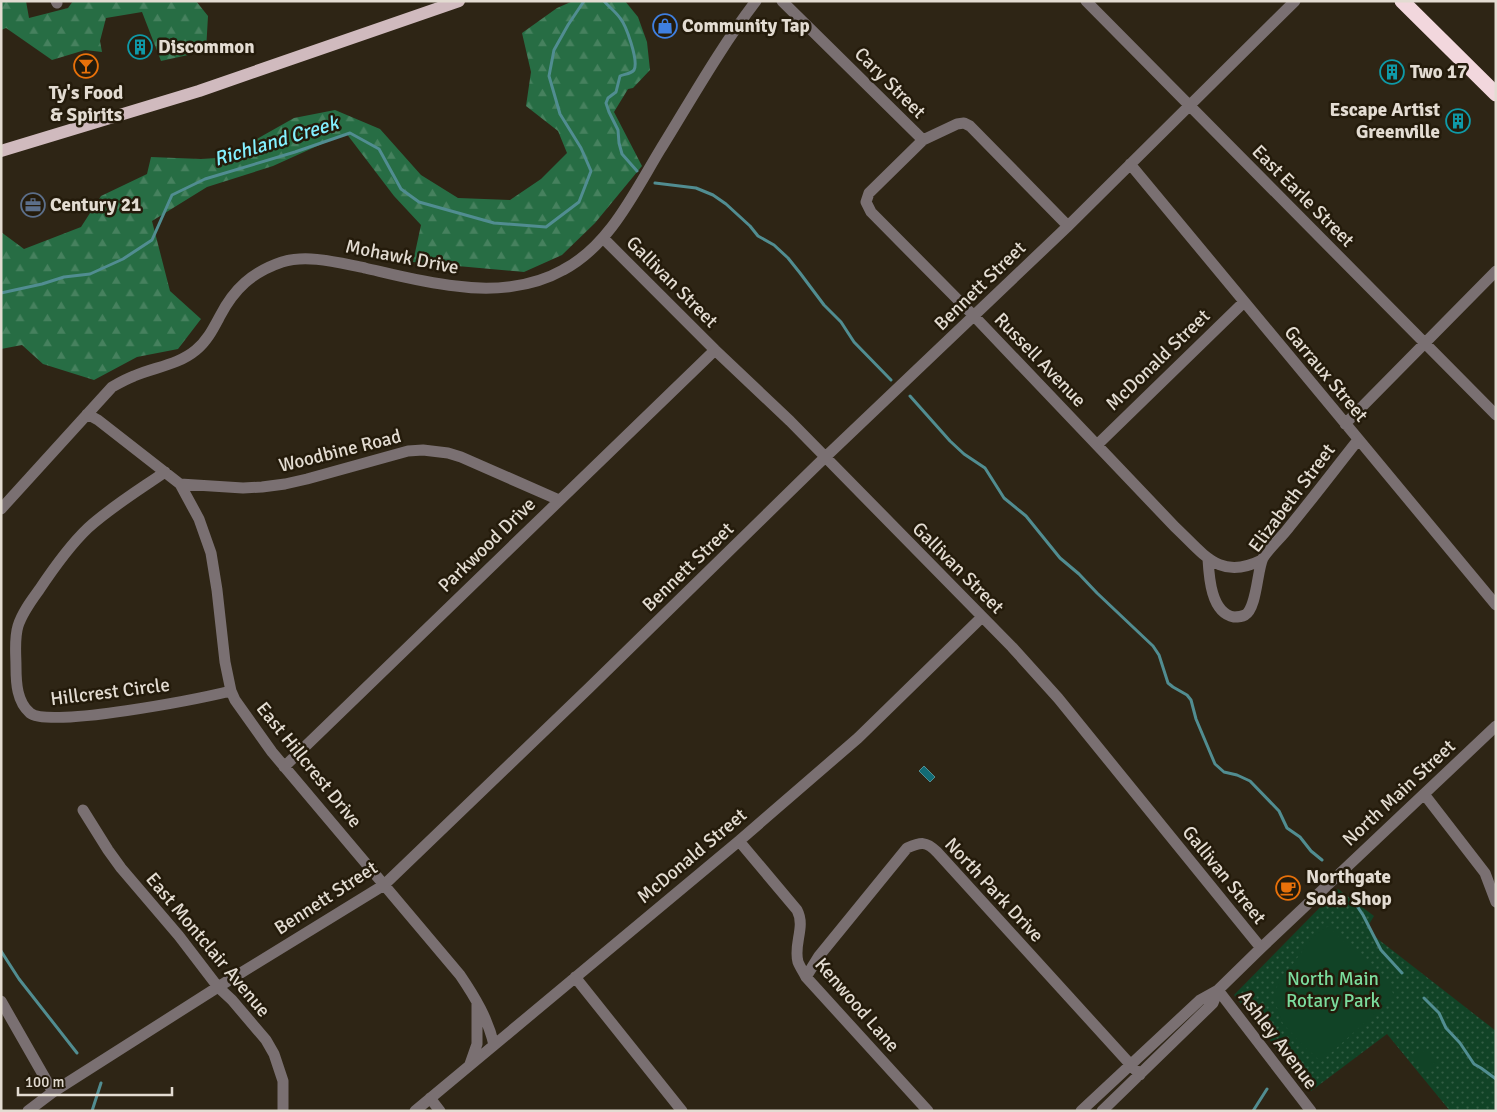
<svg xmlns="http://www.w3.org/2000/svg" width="1497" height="1112" font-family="Signika,sans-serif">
<defs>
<pattern id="forest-firs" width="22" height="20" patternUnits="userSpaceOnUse" patternTransform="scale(1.25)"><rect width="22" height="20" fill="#276d44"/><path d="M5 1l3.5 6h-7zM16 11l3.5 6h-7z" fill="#46815e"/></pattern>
<pattern id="park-dots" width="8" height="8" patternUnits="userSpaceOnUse" patternTransform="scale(1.25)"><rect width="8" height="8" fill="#114326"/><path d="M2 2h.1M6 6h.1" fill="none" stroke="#345e45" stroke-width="1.8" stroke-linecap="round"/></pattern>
</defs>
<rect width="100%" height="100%" fill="#2e2515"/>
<path fill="url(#forest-firs)" d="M1 1H26L29 18 68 8 73 1H196L208 16 206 51 161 61 142 12 106 18 100 41 102 52 85 50 52 60 6 28 1 30Z
M573 1H625L638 17 647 42 650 70 633 88 628 89 614 112 642 166 595 223 562 255 524 272 413 262 421 225 394 196 346 133 273 166 207 187 152 221 170 291 201 319 178 349 137 357 94 380 43 364 22 345 1 349V232L24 249 81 227 101 196 147 174 151 157 201 159 248 156 255 140 294 118 335 110 380 129 421 175 458 198 510 200 541 179 567 153 558 131 526 106 531 72 522 33 557 8Z"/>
<path fill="url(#park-dots)" d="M1338 889 1374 916 1368 926 1374 936 1496 1031V1111H1450L1387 1034 1311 1091 1234 995Z"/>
<path fill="#114326" d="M1328 926 1391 988 1394 996 1321 1062 1301 1043 1283 1024 1276 1005V988L1292 965 1312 938Z
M1421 1049 1435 1062 1427 1071 1412 1058Z"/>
<path fill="#126b75" stroke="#518d91" d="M924 766 935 777 930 782 919 771Z"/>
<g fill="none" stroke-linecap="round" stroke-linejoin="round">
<path stroke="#518d91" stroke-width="3" d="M604 1C609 7 615 11 620 18 626 25 639 61 634 70 631 74 624 74 620 76L616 92 608 98 606 103 609 112 618 130 619 143 622 154 637 171
M655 183 696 188 713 195 726 204 750 226 758 236 774 245 788 258 800 273 824 305 841 322 854 342 891 380
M1 293 42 284 64 277 90 274 123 259 152 240 172 195 205 179 295 152 350 133 379 149 401 189 419 202 494 223 546 227 579 202 591 171 581 148 560 114 549 76 554 50 568 25 584 1
M910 396 950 441 964 454 985 468 1004 498 1026 516 1060 558 1079 574 1097 593 1153 646 1159 655 1168 683 1173 687 1187 695 1191 700 1196 719 1215 764 1224 772 1237 775 1250 781 1279 811 1287 828 1300 837 1311 851 1322 860
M1353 900 1363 915 1381 950 1402 973
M1 951 19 979 77 1053
M1424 998 1439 1013 1446 1028 1460 1043 1474 1064 1481 1068 1496 1079
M92 1111 101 1083
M1253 1111 1267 1089"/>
<path stroke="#7a7072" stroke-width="11" d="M56 1 57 3
M782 1 923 140
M1086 1 1496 415
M1130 164 1496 605
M1068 226 970 126 964 123 957 124 923 140 869 193 866 202 871 212 974 316 1175 527C1204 554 1219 581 1262 560
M603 238 715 350 790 421 1012 647 1058 698 1261 948
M87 414 98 420 180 484 199 519 211 553 217 590 225 662 231 691 235 700 272 752 460 975C475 997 488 1019 494 1045
M1345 424 1496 271
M1097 445 1244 302
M165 472C139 490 111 507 88 528 69 546 53 569 39 590 31 601 22 613 18 626 14 639 16 654 16 667 16 683 17 702 30 713 49 729 202 698 231 691
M180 484 243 488 262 487 285 484 307 479 408 451 423 450 448 453 461 457 559 500
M1 509 112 387C119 383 126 379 134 376 155 367 178 365 196 350 207 341 213 329 220 316 234 289 252 272 282 262 308 254 339 263 365 268 395 275 425 283 456 286 491 291 531 288 563 270 609 246 634 193 660 150 691 100 720 48 756 1
M1208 559C1209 577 1211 613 1234 617 1237 617 1241 617 1245 615 1257 608 1257 570 1263 558 1270 547 1282 537 1290 526 1313 498 1335 469 1358 440
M284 767 715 350
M1424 794 1485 873 1496 902
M83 810 108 850 121 868 179 936 218 987 232 1000 266 1040 274 1054 283 1081V1111
M739 841 797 910C806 927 793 944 798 962 800 967 804 973 806 977L928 1111
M575 977 682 1111
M806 977 819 956 907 848C921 842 926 841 937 852L1140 1075
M1218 990 1311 1111
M1 1001 53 1092
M470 1064 477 1044V1004
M430 1098 440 1111
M28 1111 53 1092 218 987 384 885 589 688 817 465 1068 226 1295 1
M415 1111 739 841 858 738 982 617
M1081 1111 1200 1000 1218 990 1261 948 1496 726
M1102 1111 1208 1008 1213 1003 1218 990"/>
<path stroke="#d0babe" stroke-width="12" d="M1 151 199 91 459 1"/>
<path stroke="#f2d7dd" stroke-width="15" d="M1402 1 1496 94"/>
</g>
<defs>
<g id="shop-ring" transform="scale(1.25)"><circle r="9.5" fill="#241b0b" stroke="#3f7fe0" stroke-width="1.5"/><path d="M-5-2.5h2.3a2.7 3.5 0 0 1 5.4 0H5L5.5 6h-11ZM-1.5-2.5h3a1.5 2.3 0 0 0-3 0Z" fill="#3f7fe0"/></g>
<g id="building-ring" transform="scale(1.25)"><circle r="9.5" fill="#241b0b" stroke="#0f9aa8" stroke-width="1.5"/><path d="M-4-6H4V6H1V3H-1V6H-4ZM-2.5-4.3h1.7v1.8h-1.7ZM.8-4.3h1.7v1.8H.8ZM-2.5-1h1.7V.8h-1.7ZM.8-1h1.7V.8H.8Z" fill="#0f9aa8"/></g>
<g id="bar-ring" transform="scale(1.25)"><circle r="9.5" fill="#241b0b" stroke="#e8710a" stroke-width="1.5"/><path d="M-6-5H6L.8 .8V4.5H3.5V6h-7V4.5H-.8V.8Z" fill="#e8710a"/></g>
<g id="office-ring" transform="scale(1.25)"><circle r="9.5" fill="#241b0b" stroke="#5c6f8a" stroke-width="1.5"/><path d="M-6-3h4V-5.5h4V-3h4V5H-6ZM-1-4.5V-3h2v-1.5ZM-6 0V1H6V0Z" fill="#5c6f8a"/></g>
<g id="cafe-ring" transform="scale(1.25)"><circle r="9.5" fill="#241b0b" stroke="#e8710a" stroke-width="1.5"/><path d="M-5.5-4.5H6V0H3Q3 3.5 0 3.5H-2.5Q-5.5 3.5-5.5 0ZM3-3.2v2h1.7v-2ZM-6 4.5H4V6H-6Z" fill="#e8710a"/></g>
</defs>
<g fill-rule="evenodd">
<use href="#shop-ring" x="665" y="26"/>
<use href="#building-ring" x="140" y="47"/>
<use href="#bar-ring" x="86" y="66"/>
<use href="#building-ring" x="1392" y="72"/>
<use href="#building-ring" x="1458" y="121"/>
<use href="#office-ring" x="33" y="205"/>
<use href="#cafe-ring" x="1288" y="888"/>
</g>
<g text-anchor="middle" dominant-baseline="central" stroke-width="5" stroke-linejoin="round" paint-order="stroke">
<g font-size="19" font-weight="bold" fill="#e3dcd2" stroke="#241b0b" text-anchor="start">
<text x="682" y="26">Community Tap</text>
<text x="158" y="47">Discommon</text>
<text x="1410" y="72">Two 17</text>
<text x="86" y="93" text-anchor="middle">Ty's Food<tspan x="86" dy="22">&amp; Spirits</tspan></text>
<text x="1440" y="110" text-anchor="end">Escape Artist<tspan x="1440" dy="22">Greenville</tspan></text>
<text x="50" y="205">Century 21</text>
<text x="1306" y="877">Northgate<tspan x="1306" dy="22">Soda Shop</tspan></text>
</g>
<g font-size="19" fill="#e3dcd2" stroke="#241b0b">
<text transform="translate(890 83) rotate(45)">Cary Street</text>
<text transform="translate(1303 196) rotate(45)">East Earle Street</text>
<text transform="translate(402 257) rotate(11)">Mohawk Drive</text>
<text transform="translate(672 282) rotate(45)">Gallivan Street</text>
<text transform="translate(980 286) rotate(-44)">Bennett Street</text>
<text transform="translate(1040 360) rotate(46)">Russell Avenue</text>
<text transform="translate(1158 360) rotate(-44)">McDonald Street</text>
<text transform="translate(1326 374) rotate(50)">Garraux Street</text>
<text transform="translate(340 451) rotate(-14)">Woodbine Road</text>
<text transform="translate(1292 498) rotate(-53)">Elizabeth Street</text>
<text transform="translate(487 545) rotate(-44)">Parkwood Drive</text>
<text transform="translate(688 567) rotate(-44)">Bennett Street</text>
<text transform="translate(958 568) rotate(45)">Gallivan Street</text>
<text transform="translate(110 692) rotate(-7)">Hillcrest Circle</text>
<text transform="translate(309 765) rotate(51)">East Hillcrest Drive</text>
<text transform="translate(1399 793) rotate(-43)">North Main Street</text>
<text transform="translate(692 856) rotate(-40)">McDonald Street</text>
<text transform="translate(1224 875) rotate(51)">Gallivan Street</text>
<text transform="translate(994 890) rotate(47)">North Park Drive</text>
<text transform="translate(326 898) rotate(-33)">Bennett Street</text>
<text transform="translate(208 945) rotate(50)">East Montclair Avenue</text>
<text transform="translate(857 1005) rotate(49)">Kenwood Lane</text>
<text transform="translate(1278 1040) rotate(53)">Ashley Avenue</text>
</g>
<g font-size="19" fill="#7bdc9d" stroke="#241b0b">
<text x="1333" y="979">North Main<tspan x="1333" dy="22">Rotary Park</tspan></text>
</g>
<g font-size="20" font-style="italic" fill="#83f0ff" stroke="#241b0b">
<text transform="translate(276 141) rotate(-17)">Richland Creek</text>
</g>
</g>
<rect width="1497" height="1112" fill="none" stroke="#e3dcd2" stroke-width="5"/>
<path d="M18 1087v8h154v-8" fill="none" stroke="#e3dcd2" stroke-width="2.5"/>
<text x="25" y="1087" font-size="15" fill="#e3dcd2" stroke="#241b0b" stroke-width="4" paint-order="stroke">100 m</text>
</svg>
